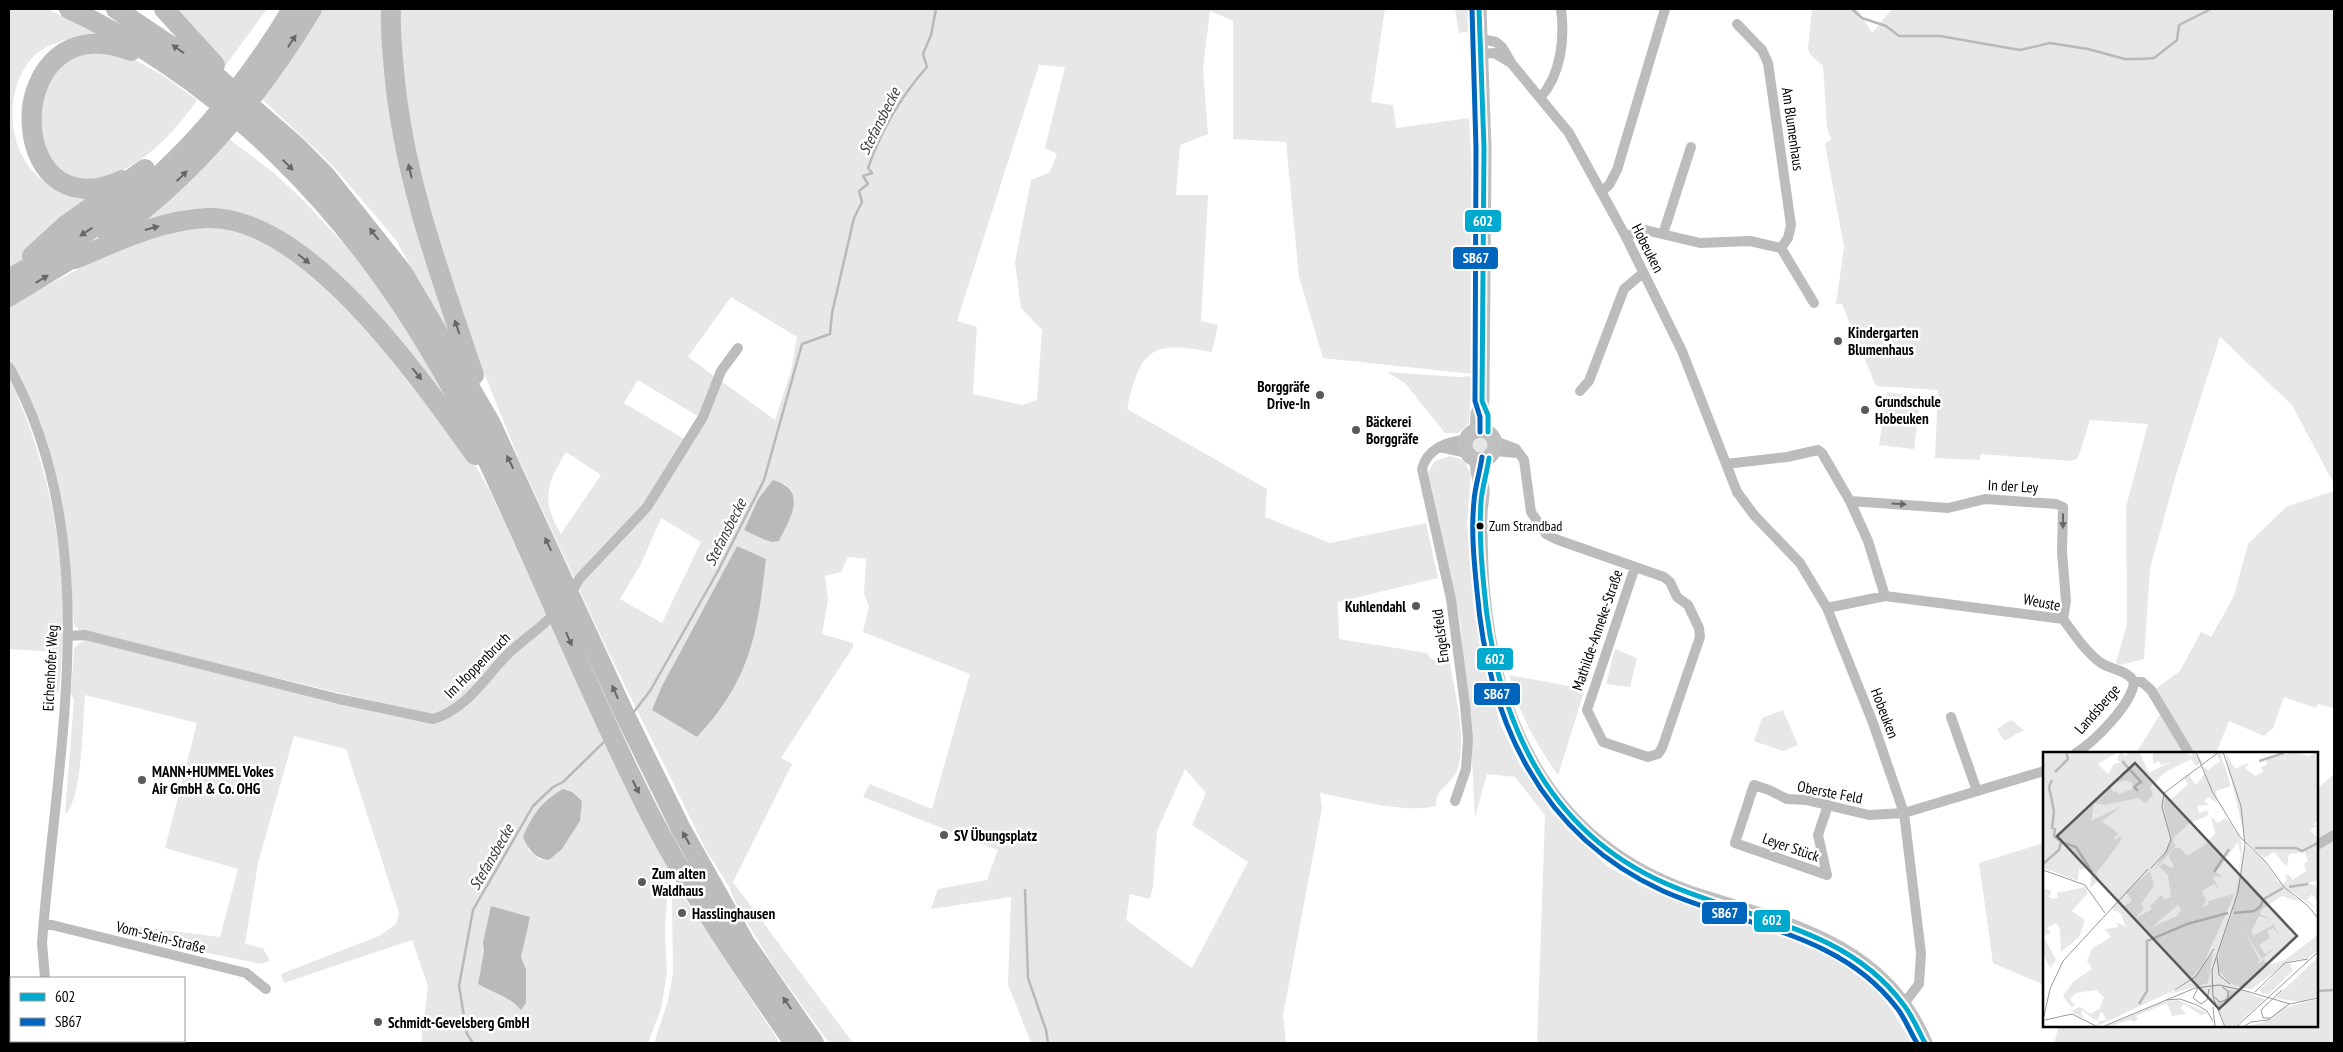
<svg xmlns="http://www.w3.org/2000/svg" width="2343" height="1052" font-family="'PT Sans Narrow',sans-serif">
<rect width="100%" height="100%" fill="#fff"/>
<path fill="#e7e7e7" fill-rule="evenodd" d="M9 9H48L101 36C77 37 56 39 36 54 0 87 5 164 53 186 64 192 93 190 106 192L9 272Z
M171 9H267L225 66 194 36Z
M322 9H386L454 329 449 335 396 240 332 165 262 99Z
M397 9H1385L1371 102 1393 105 1396 128 1469 118 1478 270 1472 374 1323 358 1299 277 1286 142 1233 139V21L1210 11 1203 68 1208 134 1180 145 1176 195H1208L1201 321 1218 325 1212 352C1151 340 1140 349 1127 409L1267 489 1265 517 1330 543 1426 523 1438 578 1338 602 1339 639 1427 653 1431 659 1450 663C1455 695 1467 735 1458 768 1453 785 1435 787 1436 806 1402 814 1354 799 1320 793L1322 808 1283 1015 1286 1043H1031L1008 984 1011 897 931 909 938 889 987 880 998 850 863 797 870 784 932 809 970 674 863 632 869 606 864 594 866 559 848 557 841 572 825 576 828 599 822 634 853 643V647L781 758 792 764 733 882 853 1043H829L773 965 738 908 728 885 706 850 605 645 518 457 448 284 407 141ZM1039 65 1065 67 1045 148 1057 154 1050 172 1031 180 1015 262 1021 308 1042 330 1037 400 1023 405 973 394 977 327 957 321ZM731 297 797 337 791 371 775 420 688 357ZM638 380 699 417 686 440 624 403ZM566 452 601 475 561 534C541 501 546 484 566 452ZM784 483C803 499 788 523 779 541L744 530 758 498ZM661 518 701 542 662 623 620 599 641 564ZM737 546 766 559C758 631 750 683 697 737L652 710 676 659ZM1185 769 1206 793 1192 825 1248 862 1192 968 1126 920 1130 894 1150 899 1153 887 1157 831Z
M1455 9H1468L1470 31 1459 33Z
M1812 9H1857L1872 33 1892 9H2334V484L2292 405 2220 337 2176 475 2150 568 2144 659 2120 665 2116 663 2127 624 2126 507 2148 424 2090 420 2078 458 2071 461 1981 454 1980 460 1935 458 1938 390 1876 386 1842 304H1836L1844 247 1825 144 1831 139 1827 128 1823 66 1810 54 1808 48Z
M60 51 123 53 164 76 197 100C171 138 132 178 83 181 76 182 66 174 59 170 52 167 42 163 35 158 29 153 26 142 24 134 14 99 30 69 60 51Z
M229 139 273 172 304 201 358 259 435 368 473 442 427 376 260 222 123 233Z
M184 228H231L287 253 328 288 424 391 463 444 489 489 605 742 674 879 668 883 665 930 667 973 661 1009 648 1043H421L428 986 412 940 284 983 281 974 379 936 396 924 399 913 346 749 294 736 258 863 245 944 263 948 270 961 261 964 174 946 114 929 141 927 220 937 238 869 165 848 197 723 85 695C83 721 82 797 66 814L65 813 74 700 71 693 74 648 85 639 375 712 432 723 443 721 431 715 79 630 74 625 65 527 16 373 9 359V306L112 251ZM538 811 580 821 562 849 549 860 539 859 528 849 530 821ZM491 906 529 917 521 958 526 970 522 1010C508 997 494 994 478 984Z
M1387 372 1458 377 1472 376 1469 424 1458 433H1445L1405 383Z
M9 377C57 483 70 576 59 692H53L55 652 9 649Z
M1887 392 1921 397 1914 449 1879 445Z
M1471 445a10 10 0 1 1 20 0a10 10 0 1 1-20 0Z
M1450 456 1464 460 1471 474 1467 524 1474 610 1483 662 1500 724 1520 765 1553 814 1607 866 1644 887 1679 902 1799 939 1822 950 1850 968 1877 991 1891 1009 1912 1043H1537L1545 815 1515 777 1487 774 1475 817 1471 741 1460 621 1428 472 1435 461Z
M2334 491V708L2318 704 2316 708 2284 697 2273 728 2264 736 2229 721 2216 753H2191L2154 690 2180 671 2201 632 2211 637 2234 596 2248 544 2286 507Z
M1615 649 1637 658 1630 687 1606 684Z
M1509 675 1585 689 1558 775C1536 744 1518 712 1509 675Z
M1783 710 1798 745 1783 751 1754 741 1762 718Z
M2161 713 2186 753H2136Z
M2011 720 2024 730 2004 741 1997 729Z
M2334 774V833L2317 843V789Z
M2334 838V1043H2054L2059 1026H2317V848Z
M2044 843V985L1993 963 1979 863Z
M678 888 780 1043H654L668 1001 673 973 672 897Z"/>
<path fill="#b9b9b9" d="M773 480C808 490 791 517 779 541L772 542 763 539 744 530 758 499Z
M737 546 766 559C758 632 750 682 697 737L652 710 662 686Z
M563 789 572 792 582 801 580 821 562 849 549 860C535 859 529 850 523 837 532 815 542 801 563 789Z
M491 906 530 917 521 957 526 970V1003L521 1010C510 997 493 993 478 984L484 950 483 943Z"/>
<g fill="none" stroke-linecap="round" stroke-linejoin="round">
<path stroke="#b9b9b9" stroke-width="2.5" d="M1852 9 1862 18 1886 26 1899 36H1940L2020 50 2050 43 2088 49 2125 59H2140L2154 58 2177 40 2179 25 2211 9
M633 713 650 691 718 571 764 480 802 344 830 334 832 313 854 218 862 202 859 191 868 184 863 176 872 173 868 168C881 131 901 96 927 67L923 54 931 35 936 9
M1025 890 1028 978 1046 1030 1048 1043
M2317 991 2334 990
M473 1043 467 1034 459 986 473 910 533 806 553 787 563 782 606 740"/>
<path stroke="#bcbcbc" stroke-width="10" d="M1737 24 1762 50 1768 63 1791 225 1788 238 1781 248
M1481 39 1496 42 1502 47 1512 64 1569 133 1626 237 1682 351 1737 492 1754 515 1800 563 1827 608 1873 723 1904 813 1921 953 1919 984 1903 1005
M1481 54 1494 53 1511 63
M1540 98C1561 75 1565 39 1561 9
M1601 192 1609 185 1617 170 1665 9
M1663 234 1691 147
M1626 237 1641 229 1700 243 1750 241 1781 248 1814 303
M9 367C107 542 56 754 42 943L45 978
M1580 391 1589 381 1624 289 1643 273
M1495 441 1516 449 1524 460 1531 512 1546 534 1558 540 1664 577 1670 582 1677 597 1688 605 1699 628 1700 637 1662 748 1658 754 1648 757 1603 742 1587 710 1635 567
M1440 447 1467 453
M1494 451 1518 453
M1726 464 1787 457 1818 450 1822 453 1850 501 1868 541 1885 596
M1850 501 1948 508 1985 499 2056 504 2063 507 2062 552 2066 601 2063 619
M569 596 580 578 647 507 703 417 721 371 738 348
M1827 608 1885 596 2063 619C2074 634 2086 652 2101 663 2112 670 2128 670 2134 682
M68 636 85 635 339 699 433 719C466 710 485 677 508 654 523 639 543 627 557 611
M2134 682H2142L2151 690 2189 753
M1951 717 1977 791
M2076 753C2095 741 2132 704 2134 682
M1455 801 1466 769 1468 739 1465 705 1451 599 1422 469C1427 449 1447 441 1466 440
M1828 805 1818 835 1827 875 1735 843 1754 785 1769 790 1787 799 1806 800 1869 815 1904 813 2044 771
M2317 845 2334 835
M44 923 246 973 266 989
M56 1041 57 1043"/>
<path stroke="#bfbfbf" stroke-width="15" d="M1465 445a15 15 0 1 1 30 0a15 15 0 1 1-30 0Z
M1477 431 1478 414 1482 401 1484 148 1479 9
M1477 461C1477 471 1480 479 1482 489 1483 497 1480 505 1480 513 1480 540 1480 568 1483 595 1496 737 1559 853 1702 897 1792 925 1885 947 1925 1043"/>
<path stroke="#bcbcbc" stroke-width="16" d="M9 299 75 259"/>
<path stroke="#bcbcbc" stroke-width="20" d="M69 9C226 82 351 213 437 362 468 414 492 470 517 525 557 613 595 703 638 790 681 880 738 961 794 1043
M116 9 217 77 295 145 325 175 403 273 490 422 624 713 681 829 745 943 814 1043
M164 9 215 65
M391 9C390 29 392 50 394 70 403 176 440 275 474 375
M122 180C0 236 0 0 131 51
M108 237C192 177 259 97 312 9
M32 256 66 225 145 169
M75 259C118 241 160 220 208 218 308 216 422 381 475 455
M9 279C42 260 75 241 106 219 181 165 245 88 292 9"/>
<g stroke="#fff" stroke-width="9">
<path id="bus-1" d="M1479 9 1484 148 1482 401 1488 415V432
M1489 458C1487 473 1482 487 1481 502 1479 530 1481 559 1484 588 1495 714 1544 831 1667 884 1749 920 1846 927 1903 1004 1912 1015 1918 1030 1925 1043"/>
</g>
<g stroke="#fff" stroke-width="9">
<path id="bus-2" d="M1472 9 1476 148 1475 401 1480 417V432
M1482 457C1480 472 1475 486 1474 501 1471 531 1474 561 1477 591 1488 720 1540 835 1663 891 1744 927 1839 932 1897 1008 1905 1018 1910 1032 1917 1043"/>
</g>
<use href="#bus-1" stroke="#00a9ce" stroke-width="5"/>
<use href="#bus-2" stroke="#0065bd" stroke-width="5"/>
</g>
<defs><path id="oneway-solid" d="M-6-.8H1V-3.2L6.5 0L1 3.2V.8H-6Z" transform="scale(1.25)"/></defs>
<g fill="#676767">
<use href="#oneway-solid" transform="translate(292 41) rotate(-57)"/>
<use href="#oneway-solid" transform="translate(178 49) rotate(-145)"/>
<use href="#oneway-solid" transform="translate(288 165) rotate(44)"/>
<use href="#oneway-solid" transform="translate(410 171) rotate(-103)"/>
<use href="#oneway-solid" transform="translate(182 176) rotate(-44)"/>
<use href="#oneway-solid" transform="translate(152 228) rotate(-15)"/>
<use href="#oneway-solid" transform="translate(86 232) rotate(147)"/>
<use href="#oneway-solid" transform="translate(374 234) rotate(-128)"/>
<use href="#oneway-solid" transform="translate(304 259) rotate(39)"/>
<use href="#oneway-solid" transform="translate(42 279) rotate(-31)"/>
<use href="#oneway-solid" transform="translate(457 327) rotate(-109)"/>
<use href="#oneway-solid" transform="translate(417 374) rotate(51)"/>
<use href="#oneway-solid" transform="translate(510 462) rotate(-116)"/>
<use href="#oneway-solid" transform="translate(1899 504) rotate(4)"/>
<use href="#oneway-solid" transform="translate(2063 521) rotate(90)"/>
<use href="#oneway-solid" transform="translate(548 544) rotate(-115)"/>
<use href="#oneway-solid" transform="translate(569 639) rotate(66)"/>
<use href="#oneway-solid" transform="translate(615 692) rotate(-114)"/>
<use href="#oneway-solid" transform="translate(636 787) rotate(64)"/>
<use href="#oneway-solid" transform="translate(686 838) rotate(-119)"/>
<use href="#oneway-solid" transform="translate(787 1003) rotate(-124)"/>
</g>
<g fill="#595959" stroke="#fff" stroke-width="2">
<circle cx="1838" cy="341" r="5"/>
<circle cx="1320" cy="395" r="5"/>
<circle cx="1865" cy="410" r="5"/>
<circle cx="1356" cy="430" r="5"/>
<circle cx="1416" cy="606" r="5"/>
<circle cx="142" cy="780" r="5"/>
<circle cx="944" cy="835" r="5"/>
<circle cx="642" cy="882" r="5"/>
<circle cx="682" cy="913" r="5"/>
<circle cx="378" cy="1022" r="5"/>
</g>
<circle fill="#000" stroke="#fff" stroke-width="2" cx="1480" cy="526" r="4.5"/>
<g text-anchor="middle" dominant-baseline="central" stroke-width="5" stroke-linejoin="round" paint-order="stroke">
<g font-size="14" fill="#000" stroke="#fff" text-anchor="start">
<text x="1489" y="526">Zum Strandbad</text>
</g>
<g font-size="15" fill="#000" stroke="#fff">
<text transform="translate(1793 129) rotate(82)">Am Blumenhaus</text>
<text transform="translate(1648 248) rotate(63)">Hobeuken</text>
<text transform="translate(2013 486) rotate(3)">In der Ley</text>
<text transform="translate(2042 602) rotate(11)">Weuste</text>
<text transform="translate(1597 630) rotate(-71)">Mathilde-Anneke-Straße</text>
<text transform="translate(1440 636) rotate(-97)">Engelsfeld</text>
<text transform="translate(477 665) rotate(-45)">Im Hoppenbruch</text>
<text transform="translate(50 668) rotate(-87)">Eichenhofer Weg</text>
<text transform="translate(2097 709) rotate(-49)">Landsberge</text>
<text transform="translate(1885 713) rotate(69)">Hobeuken</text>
<text transform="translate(1830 792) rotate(11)">Oberste Feld</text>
<text transform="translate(1791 847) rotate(19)">Leyer Stück</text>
<text transform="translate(161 937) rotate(14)">Vom-Stein-Straße</text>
</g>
<g font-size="15" font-weight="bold" fill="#000" stroke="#fff" text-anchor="start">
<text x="1848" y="332">Kindergarten<tspan x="1848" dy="17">Blumenhaus</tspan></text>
<text x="1310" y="386" text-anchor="end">Borggräfe<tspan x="1310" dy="17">Drive-In</tspan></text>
<text x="1875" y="401">Grundschule<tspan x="1875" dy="17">Hobeuken</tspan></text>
<text x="1366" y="421">Bäckerei<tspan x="1366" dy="17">Borggräfe</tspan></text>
<text x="1406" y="606" text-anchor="end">Kuhlendahl</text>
<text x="152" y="771">MANN+HUMMEL Vokes<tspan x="152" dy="17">Air GmbH &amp; Co. OHG</tspan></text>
<text x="954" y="835">SV Übungsplatz</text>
<text x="652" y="873">Zum alten<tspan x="652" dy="17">Waldhaus</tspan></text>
<text x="692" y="913">Hasslinghausen</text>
<text x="388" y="1022">Schmidt-Gevelsberg GmbH</text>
</g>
<g font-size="16" font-style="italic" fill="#3c3c3c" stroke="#fff">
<text transform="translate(879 121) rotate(-63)">Stefansbecke</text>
<text transform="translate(725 532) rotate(-63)">Stefansbecke</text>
<text transform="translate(491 857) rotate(-60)">Stefansbecke</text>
</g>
</g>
<g transform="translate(2043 752)">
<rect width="275" height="275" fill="#fff"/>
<path d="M0 0H75L55 12 65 22 71 12 78 10 74 8 77 0 83 4 85 0H96L106 21 127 10 118 13 116 9 110 12V2L114 0H144L147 4 151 0 160 10 153 14 148 7 124 19 107 35 110 43 103 51 95 46 61 53 51 51 48 69 79 54 59 69 76 82 71 86 73 88 77 84 79 87 53 122 57 128 47 136 49 116 36 117 35 129 0 116ZM82 28 88 30 92 36 76 42 74 39 70 40 67 33ZM177 0 188 34 173 39 174 51 165 45 161 49 166 53 154 54 156 61 164 58 166 63 147 71 130 86 131 93 135 91 111 119 129 86 121 57 122 42 128 47 132 44 145 32 141 26 146 23 152 32 155 31 162 21 161 15 165 18 177 9 174 3ZM182 0 192 17 207 10 202 16 212 24 220 20 218 15 224 13 223 8 250 0 265 4 275 0V69L270 73H275L267 78 275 87V128L265 131 275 135V151L269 142 264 148 271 154 274 152 271 155 239 133 244 129 242 124 245 122 250 128 263 119 261 112 265 109 262 100 246 102 244 115 231 100 221 106 203 91ZM168 65 175 71 182 66 187 70 198 88 199 103 190 146 158 217 142 233 54 274 56 269 64 268 58 259 54 269 38 258 40 266 30 261V258L37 255 48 262 57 256 61 245 53 238 33 241 27 247 32 254 28 255 20 244 31 229 49 217 44 209 49 197 68 185 62 177 76 175 73 170 83 175 78 162 68 156 77 146 76 150 81 154 89 149 83 140 107 119 111 134 98 152 101 156 93 166 109 157 107 154 118 143 122 147 128 145 125 123 116 115 120 111 128 116 131 114 125 104 132 96H137L144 104 163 92 172 81ZM195 90 198 103 191 142 165 149 166 152 159 156 163 149 159 139 171 132 176 138 170 124 179 125 173 120ZM135 153 138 158 134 164 109 175ZM203 93 220 107 234 127 230 129 234 128 257 150 239 144 219 157 217 162 229 168 216 164 208 180 210 184 229 174V171L237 184 230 176 224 179 227 186 216 193 222 202 232 196 219 207 199 175 217 208 213 214 223 205 221 208 225 213 242 208 275 183V198L265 206 246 209 209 237 201 236 204 228 201 236 187 231 175 218 176 199 189 161ZM43 135 45 141 29 159 42 168 36 185 18 200 17 177 13 171 4 176 8 180 1 185 13 208 7 216 0 202V137L7 138 8 142 5 144 10 147 15 146 14 141ZM170 201 165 231 123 243 141 234ZM275 205V245L258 250 232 246ZM242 212H247L250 218 225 243 218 241 217 238ZM185 238 200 239 189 251 200 239 222 247 191 275H183L175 258 183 254 175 256 173 249 181 250ZM275 247V275H200L222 270 239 256ZM135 248 165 261 158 263 141 252 138 256 143 262 129 264 124 251 93 264 95 267 91 270 87 268 62 275 119 250Z" fill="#e7e7e7" fill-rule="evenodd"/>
<path fill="none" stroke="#b9b9b9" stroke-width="2.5" d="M79 9 98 30 91 35 95 39M216 9 241 1M12 20 25 7 23 0M9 28 6 35 11 59 9 77M12 76 11 84 18 90 33 95 49 120M212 96H253L259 99 275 91M1 111 16 98 18 90M171 120 186 97M246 135 265 132M191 161 211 159 217 155 221 147 240 136M96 252 104 239V189L144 172 185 161"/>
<path fill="none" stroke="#999" stroke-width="1" d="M153 0 169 39 197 85 223 110 241 135 264 153 275 166M180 0 198 54 202 93 195 140 169 218 170 245 182 275M108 116 123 100 128 87 119 55 121 41 176 0M0 118 42 133 62 161M174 205 176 223 187 232M155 236 150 246 158 252 164 248 166 237M132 238 153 224 171 197M203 239 247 252 275 246M212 240 242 211 265 207M171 245 177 250 185 247V239L179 235M123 248 137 247 154 253 164 259 170 269M170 255 172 275M1 264 7 237 20 209 105 117M227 266H220L218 258 239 238M2 268 29 262 55 275M59 275 152 236 176 233 203 239M193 275 275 200M200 275 208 270 225 268 246 252"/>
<path fill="#595959" fill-opacity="0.15" stroke="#595959" stroke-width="2.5" d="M92 11 254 184 176 257 14 84Z"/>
<rect width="275" height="275" fill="none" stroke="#000" stroke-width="2.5"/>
</g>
<g stroke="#fff" stroke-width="2">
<rect x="1464" y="209" width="38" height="24" rx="5" fill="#00a9ce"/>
<rect x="1452" y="246" width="47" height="24" rx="5" fill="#0065bd"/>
<rect x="1476" y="647" width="38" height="24" rx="5" fill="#00a9ce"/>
<rect x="1473" y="682" width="48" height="24" rx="5" fill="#0065bd"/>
<rect x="1701" y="901" width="47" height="24" rx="5" fill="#0065bd"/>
<rect x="1753" y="909" width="38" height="24" rx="5" fill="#00a9ce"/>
</g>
<g font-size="14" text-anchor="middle" font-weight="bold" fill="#fff">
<text x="1483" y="226">602</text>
<text x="1476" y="263">SB67</text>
<text x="1495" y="664">602</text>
<text x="1497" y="699">SB67</text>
<text x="1725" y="918">SB67</text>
<text x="1772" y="925">602</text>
</g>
<rect width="2343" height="1052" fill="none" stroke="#000000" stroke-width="20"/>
<rect x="10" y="977" width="175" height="65" fill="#ffffff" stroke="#999999"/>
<rect x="20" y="993" width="25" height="8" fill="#00a9ce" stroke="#999999"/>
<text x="55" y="1002" font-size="15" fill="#000000">602</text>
<rect x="20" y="1018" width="25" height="8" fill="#0065bd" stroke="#999999"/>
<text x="55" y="1027" font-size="15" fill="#000000">SB67</text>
</svg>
